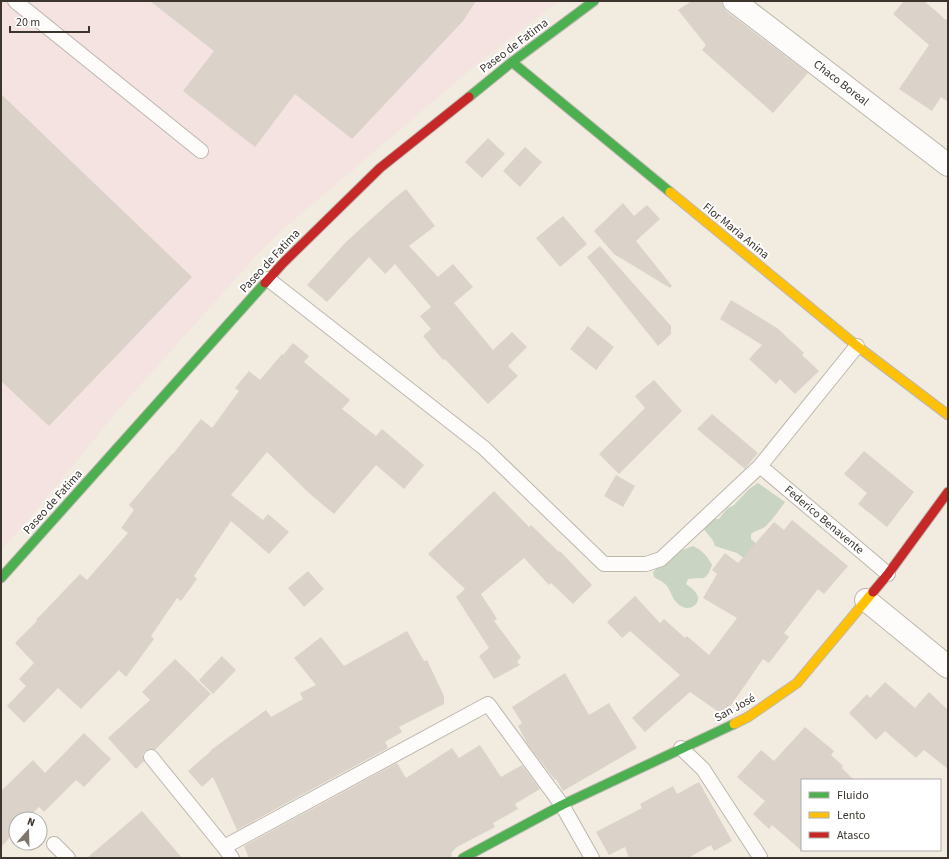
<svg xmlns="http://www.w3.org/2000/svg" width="949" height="859" font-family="'Source Sans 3',sans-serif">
<rect width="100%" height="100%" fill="#f2ebe0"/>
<path fill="#f4e3e1" d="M1 1H558L471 69 281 231 254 258 119 409 18 532 1 550Z"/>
<path fill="#cad4c2" d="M758 483 785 502C779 510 773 519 766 526 762 530 756 530 751 534V539L763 550 755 567 737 553 715 546C713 538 708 535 703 528L708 519H719L725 511 728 508 734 505 749 489Z
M693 546C702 550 708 557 712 565 705 584 703 576 688 579L686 584C690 587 697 592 698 597 699 605 690 610 683 607 673 603 672 593 667 586 663 581 658 580 654 577L653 572 657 568 677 550H683Z"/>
<path fill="#dbd2ca" d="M150 1H476L463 21 352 139 295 94 255 147 183 91 214 51Z
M692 1H722L723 6 726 11 808 73 773 113 702 50 706 45 678 10Z
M904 1H924L946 20 948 17V102L941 97 932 111 899 89 929 45 893 14Z
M1 94 192 277 49 426 1 381Z
M488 138 505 154 482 178 465 162Z
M525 147 542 162 520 187 503 171Z
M406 189 435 226 409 246 438 277 453 264 473 287 454 303 493 350 512 332 527 347 508 366 518 376 488 404 445 359 443 360 423 336 431 329 420 316 431 307 395 264 385 274 369 257 327 302 307 285 346 242 390 202Z
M623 203 634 216 647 205 660 219 636 241 672 286 670 288 614 254 594 231Z
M563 216 587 244 560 267 536 238Z
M600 246 671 326V334L658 346 587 257Z
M731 300 777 328 804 353 802 355 819 371 795 394 780 379 776 384 749 359 762 345 720 319Z
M588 326 614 347 596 370 570 349Z
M293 343 309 356 304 362 350 400 342 409 376 436 382 429 424 465 404 489 376 465 334 514 310 494 267 452 231 495 263 520 268 514 289 532 269 554 231 521 194 576 197 579 181 601 177 598 151 636 154 639 126 677 119 670 118 671 81 709 58 688 24 723 7 706 26 686 19 679 34 663 15 643 37 621 36 620 80 574 87 580 128 533 121 528 134 510 129 505 172 454H173L201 419 212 428 239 391 235 388 249 371 260 380 282 354 283 355Z
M654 380 682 411 619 474 599 454 645 408 635 396Z
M712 414 758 453 745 469 697 429Z
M864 451 914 492 887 527 858 504 867 493 844 474Z
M616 475 635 486 623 507 604 496Z
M494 491 529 527 531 525 559 552 560 551 592 585 573 604 551 583 549 585 524 558 481 594 497 619 494 621 521 657 517 662 520 665 494 679 479 656 489 648 456 597 465 589 428 554Z
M792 520 848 566 824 594 818 589 784 633 789 637 769 663 763 659 725 714 723 715 690 692 645 732 632 718 680 675 630 631 622 638 607 622 635 596 660 623 664 619 685 638 687 636 709 655 737 618 703 598 717 574 712 570 725 553 738 563 774 522 784 530Z
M308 571 324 589 304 607 288 588Z
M407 631 424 661 427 660 444 696V704L399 727 402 732 385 742 388 748 237 830 213 777 202 787 188 771 211 751V750L266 710 271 717 303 699 300 693 316 685 294 658 321 637 344 666Z
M222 656 236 670 213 694 199 680Z
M175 659 211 694 155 750 150 749 145 751 143 754V758L144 761 136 769 108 738 150 700 142 692Z
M565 673 589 715 609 703 637 748 563 791 556 779 555 780 528 745 518 726 522 723 512 707Z
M885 682 915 708 929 692 948 710V769L924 750 916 758 885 731 876 740 849 713 867 694 870 698Z
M805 727 834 751 831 755 843 766 842 768 854 780H802V851L772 825 769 829 753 814 765 801 737 777 761 750 774 761Z
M84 733 111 759 84 787 76 780 44 812 39 807 27 819H16V831L1 847V791L33 760 45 773Z
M480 745 501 777 522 765 540 789 515 804 518 809 493 823 495 827 457 847 452 852 451 858H249L244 846 397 763 406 778 452 748 459 758Z
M699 782 732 841 714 851 711 845 688 858H629L625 847 609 855 596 832 642 808 640 804 673 786 677 794Z
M142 811 182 858H87Z"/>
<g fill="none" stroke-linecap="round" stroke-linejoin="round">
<g stroke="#bdb7ae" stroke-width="16">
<path id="lane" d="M15 1 201 151
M268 279 484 448 604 564H646L661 559 760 466 857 346
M760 466 888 574
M681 748 703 769 760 857
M151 757 224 847 232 858
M54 844 68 858
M224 847 488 704 562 805 592 858"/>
</g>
<g stroke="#bdb7ae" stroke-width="24">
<path id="street" d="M734 1 948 165
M866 600 948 667"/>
</g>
<g stroke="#bdb7ae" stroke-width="11">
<path id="fast" d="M512 62 670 192
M469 97 512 62 594 1
M1 578 265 283
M463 858 562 805 734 724"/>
</g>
<g stroke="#bdb7ae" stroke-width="11">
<path id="slow" d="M670 192 857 346 948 415
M734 724 748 717 797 683 873 592"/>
</g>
<g stroke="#bdb7ae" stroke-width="11">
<path id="jam" d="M265 283 283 263 380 168 469 97
M873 592 888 574 948 492"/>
</g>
<use href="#lane" stroke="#fdfcfa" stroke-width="14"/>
<use href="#street" stroke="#fdfcfa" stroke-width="22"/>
<use href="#fast" stroke="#4caf50" stroke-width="9"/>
<use href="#slow" stroke="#ffc107" stroke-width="9"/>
<use href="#jam" stroke="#c62828" stroke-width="9"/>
</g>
<g text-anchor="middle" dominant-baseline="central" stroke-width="4" stroke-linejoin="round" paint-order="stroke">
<g font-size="12" fill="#3b352e" stroke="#fff">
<text transform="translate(514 46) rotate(-37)">Paseo de Fatima</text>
<text transform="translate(841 83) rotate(38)">Chaco Boreal</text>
<text transform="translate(736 231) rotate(39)">Flor Maria Anina</text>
<text transform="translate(270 261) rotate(-47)">Paseo de Fatima</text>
<text transform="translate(53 502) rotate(-48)">Paseo de Fatima</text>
<text transform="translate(824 520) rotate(40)">Federico Benavente</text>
<text transform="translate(735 708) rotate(-29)">San José</text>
</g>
</g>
<rect width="949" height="859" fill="none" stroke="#3b352e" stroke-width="4"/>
<rect x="801" y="779" width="140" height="72" fill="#ffffff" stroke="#b1aeab"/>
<rect x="809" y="792" width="20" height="6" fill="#4caf50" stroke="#b1aeab"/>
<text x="837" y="799" font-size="12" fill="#3b352e">Fluido</text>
<rect x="809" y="812" width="20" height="6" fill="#ffc107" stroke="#b1aeab"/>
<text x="837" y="819" font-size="12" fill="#3b352e">Lento</text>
<rect x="809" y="832" width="20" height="6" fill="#c62828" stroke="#b1aeab"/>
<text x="837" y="839" font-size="12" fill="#3b352e">Atasco</text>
<g transform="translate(28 831) rotate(20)"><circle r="19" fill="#ffffff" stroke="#b1aeab"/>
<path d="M0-3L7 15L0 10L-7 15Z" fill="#7b756c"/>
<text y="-6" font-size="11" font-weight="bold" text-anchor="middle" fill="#3b352e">N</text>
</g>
<path d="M10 26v6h79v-6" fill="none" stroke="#3b352e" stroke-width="2"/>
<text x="16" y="26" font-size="12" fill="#3b352e" stroke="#ffffff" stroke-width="3" paint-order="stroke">20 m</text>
</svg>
